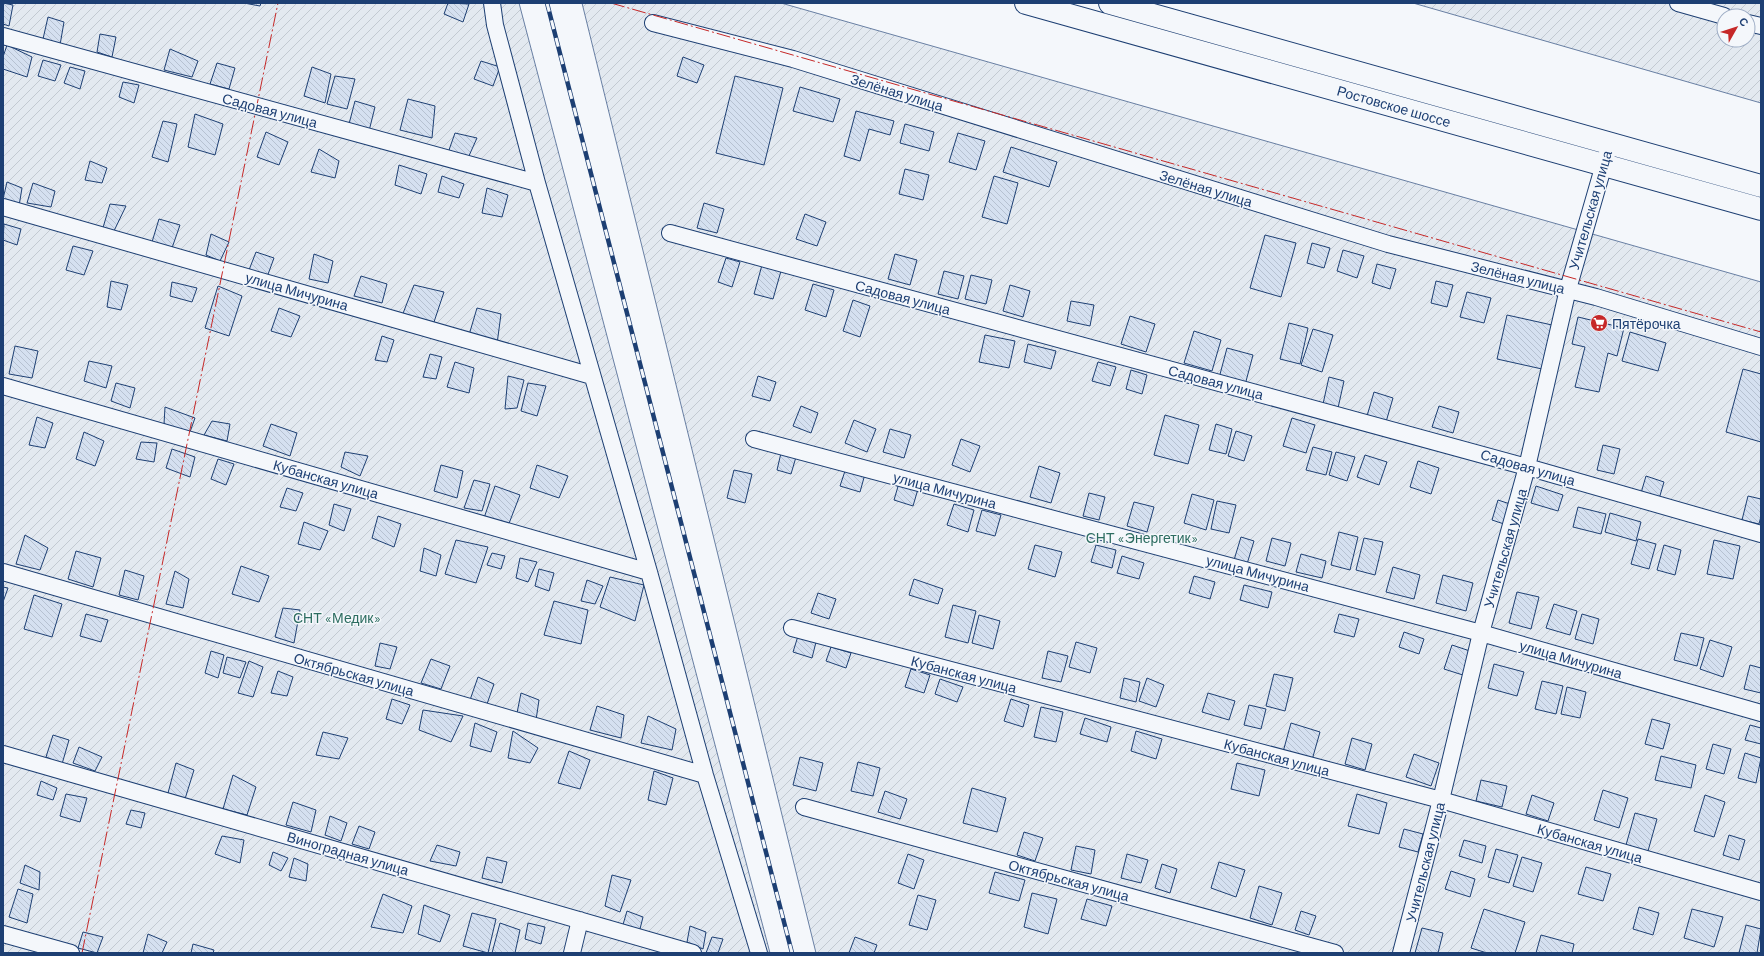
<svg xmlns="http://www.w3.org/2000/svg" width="1764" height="956" font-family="Barlow,sans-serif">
<defs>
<pattern id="garden-furrows" width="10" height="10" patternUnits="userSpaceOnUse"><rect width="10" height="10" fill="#e3e9f0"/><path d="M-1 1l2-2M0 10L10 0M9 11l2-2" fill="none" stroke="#c2c9d1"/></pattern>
<pattern id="building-back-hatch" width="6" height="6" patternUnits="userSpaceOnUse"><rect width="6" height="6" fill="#d5e0f0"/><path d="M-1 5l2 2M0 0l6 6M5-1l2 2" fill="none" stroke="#b6c1d1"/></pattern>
</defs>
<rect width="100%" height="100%" fill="#f4f7fb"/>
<path fill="url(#garden-furrows)" stroke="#687fa3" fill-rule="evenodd" d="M3 3H519L770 953H3Z
M582 3H781L1761 282V953H816Z
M1413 3H1761V103ZM1724 16H1748V40H1724Z"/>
<path fill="url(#building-back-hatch)" stroke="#1d3f73" d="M3 3 13 5 9 26 3 24Z
M244 3H261L260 6Z
M448 3 469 4 463 22 444 14Z
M48 17 64 22 60 45 43 39Z
M100 34 116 37 112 57 97 52Z
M7 45 32 57 27 77 3 69V57Z
M170 49 198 61 192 77 164 70Z
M683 57 704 65 697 83 677 76Z
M43 60 61 65 55 81 38 76Z
M481 61 500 67 493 86 474 79Z
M217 63 235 68 229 89 210 84Z
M70 67 85 71 80 89 64 83Z
M312 67 331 74 325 103 304 96Z
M335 76 355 79 347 109 327 104Z
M735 76 783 88 764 165 716 153Z
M123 82 139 85 134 103 119 97Z
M800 87 840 99 833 122 793 111Z
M408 99 435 106 432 138 400 130Z
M355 101 375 107 369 131 349 124Z
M856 111 894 121 890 135 869 129 860 161 844 156Z
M195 114 223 124 215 155 188 147Z
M163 121 177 124 168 162 152 157Z
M905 124 934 132 929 151 900 143Z
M266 132 288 142 279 165 257 157Z
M455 133 477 138 468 158 449 150Z
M958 133 985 141 976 170 949 162Z
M1011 147 1057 162 1049 187 1003 172Z
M319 149 339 161 335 178 311 172Z
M90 161 107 168 102 183 85 180Z
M399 165 427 174 421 194 395 185Z
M905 169 929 175 923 200 899 194Z
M442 176 464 184 459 198 438 192Z
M994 176 1018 183 1007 224 982 217Z
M7 182 22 188 19 206 3 199Z
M33 183 55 191 51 207 27 203Z
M487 188 508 195 502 217 482 213Z
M704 203 724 209 717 233 697 228Z
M110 204 126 206 113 233 102 231Z
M805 214 826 222 817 246 796 239Z
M159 219 180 225 172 248 152 242Z
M4 224 21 229 17 245 3 240Z
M211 234 229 242 220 261 206 255Z
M1265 235 1296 243 1281 297 1250 288Z
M1312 243 1330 248 1324 268 1307 263Z
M73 246 93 251 84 275 66 270Z
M1343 250 1364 256 1357 278 1337 271Z
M256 252 274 258 267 277 249 270Z
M314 254 333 261 328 283 309 279Z
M895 254 917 260 910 285 888 279Z
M726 258 740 262 732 287 718 282Z
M1377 264 1396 269 1390 289 1372 283Z
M762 265 781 271 773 299 754 294Z
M944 271 964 276 958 299 938 294Z
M971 275 992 280 986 304 965 299Z
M361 276 387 284 382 303 354 296Z
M111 281 128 285 121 310 107 307Z
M1436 281 1453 285 1447 307 1431 303Z
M172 282 197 288 192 302 170 296Z
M813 284 834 290 826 317 805 310Z
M414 285 444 292 433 325 402 316Z
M1010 285 1030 291 1023 317 1003 311Z
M218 286 242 296 229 336 205 328Z
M1467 292 1491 298 1484 323 1460 317Z
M853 300 870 306 860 337 843 331Z
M1071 301 1094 305 1090 326 1067 321Z
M279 308 300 316 291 337 271 331Z
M477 308 501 314 497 344 469 335Z
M1507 315 1552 325 1542 369 1497 359Z
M1130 316 1155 324 1146 352 1121 344Z
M1578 317 1624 328 1617 356 1608 353 1599 392 1575 387 1585 347 1572 344Z
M1289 323 1308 328 1300 364 1280 359Z
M1313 329 1333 335 1322 372 1301 365Z
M1194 331 1221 340 1212 371 1184 363Z
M1630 332 1666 343 1658 371 1622 361Z
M985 335 1015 341 1009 368 979 362Z
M382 336 394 340 387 362 375 360Z
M1028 344 1056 351 1051 369 1024 362Z
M15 346 38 351 32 378 9 374Z
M1227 348 1253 355 1245 385 1219 378Z
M430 354 442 357 436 379 423 377Z
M89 361 112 366 106 388 84 381Z
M455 362 474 368 469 393 447 387Z
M1098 362 1116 367 1110 386 1092 381Z
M1743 369 1761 374V442L1726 432Z
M1131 370 1147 375 1142 394 1126 389Z
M508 376 524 380 517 408 505 409Z
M758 376 776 382 770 401 752 396Z
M1329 377 1344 381 1338 408 1323 404Z
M116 383 135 388 130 408 111 401Z
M528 383 546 386 537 416 521 411Z
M1374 392 1393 398 1386 422 1367 416Z
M801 406 818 413 811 433 793 426Z
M1439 406 1459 412 1453 433 1432 427Z
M165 407 195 418 190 432 164 424Z
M1165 415 1199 425 1188 464 1154 455Z
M37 417 53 423 45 448 29 445Z
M1292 418 1315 425 1306 453 1283 446Z
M854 420 876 429 867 452 845 443Z
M212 421 230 424 227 441 204 435Z
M271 424 297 433 290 456 263 446Z
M1216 424 1232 429 1226 454 1209 450Z
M890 429 911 435 904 458 883 452Z
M1236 431 1252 436 1244 461 1228 456Z
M84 432 104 441 95 466 76 459Z
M961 439 980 446 970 472 952 465Z
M141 442 157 443 154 462 136 459Z
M1603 445 1620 449 1614 474 1597 470Z
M1313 447 1332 452 1326 475 1306 470Z
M172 449 195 457 190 477 166 468Z
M345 452 368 456 360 476 341 467Z
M1336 452 1355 457 1347 481 1329 475Z
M781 453 796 457 791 474 777 470Z
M1365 455 1387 462 1379 485 1357 477Z
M218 459 234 464 226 485 211 479Z
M1418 461 1439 468 1431 494 1410 487Z
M441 465 463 471 457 498 434 491Z
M537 465 568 476 559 498 530 488Z
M1039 466 1060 473 1051 503 1030 497Z
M846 468 865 474 860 492 840 486Z
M734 470 752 474 745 503 727 498Z
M1646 476 1664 482 1659 499 1641 493Z
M474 480 490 484 482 511 464 508Z
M899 483 918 489 913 506 894 500Z
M495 486 520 495 508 526 484 518Z
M1536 486 1563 495 1558 511 1531 503Z
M287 488 303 493 296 511 280 507Z
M1089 493 1105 497 1099 520 1083 516Z
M1192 494 1214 500 1206 530 1184 523Z
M1748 496 1761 499V516L1759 524 1742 520Z
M1498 500 1513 505 1507 525 1492 520Z
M1217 501 1236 505 1229 533 1211 529Z
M1134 502 1154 507 1147 532 1127 526Z
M334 504 351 509 344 531 329 525Z
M954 504 974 510 968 532 947 525Z
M1578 507 1606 514 1601 534 1573 527Z
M982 510 1001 515 995 536 976 531Z
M1610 513 1641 522 1636 541 1605 532Z
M378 516 401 524 394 547 372 538Z
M304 522 328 531 320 550 298 544Z
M1339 532 1358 537 1350 570 1331 565Z
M25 535 48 548 40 570 16 564Z
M1241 537 1254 541 1247 564 1234 560Z
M1272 538 1291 543 1285 566 1266 561Z
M1364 538 1383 542 1375 575 1356 570Z
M1638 539 1656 544 1649 569 1631 564Z
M456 540 488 547 476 583 445 574Z
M1714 540 1740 546 1733 579 1707 574Z
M1035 545 1062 552 1055 577 1028 569Z
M1096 545 1116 550 1112 568 1091 562Z
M1664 545 1681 550 1675 575 1657 570Z
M424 548 441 555 436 576 420 571Z
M76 551 101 558 93 587 68 579Z
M492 553 505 556 501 569 487 565Z
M1301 554 1326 561 1322 578 1296 572Z
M1122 556 1144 563 1139 579 1117 573Z
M520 558 537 562 528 582 516 578Z
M241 566 269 576 259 602 232 594Z
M1393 567 1420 575 1414 599 1386 592Z
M539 569 554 573 549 591 535 586Z
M125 570 144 576 138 600 119 595Z
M175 571 189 579 183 608 166 604Z
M1443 575 1473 583 1466 611 1436 603Z
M1194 576 1215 582 1210 599 1189 593Z
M610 577 644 585 635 621 600 607Z
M914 579 943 589 938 604 909 595Z
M587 580 603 586 595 604 581 601Z
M1244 585 1272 592 1268 608 1240 600Z
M3 587 8 588 3 602Z
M1517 592 1539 597 1531 629 1509 623Z
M818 593 836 599 829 619 811 613Z
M34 595 62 604 52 637 24 629Z
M554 601 588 610 581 644 544 635Z
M1554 604 1577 611 1570 635 1546 628Z
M953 605 976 611 968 643 945 637Z
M283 608 300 610 294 643 275 637Z
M86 614 108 620 101 642 80 636Z
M1339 614 1359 619 1354 637 1334 632Z
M1582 614 1599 619 1593 644 1575 639Z
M979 615 1000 621 993 649 972 643Z
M1404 632 1424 639 1419 654 1399 647Z
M1681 633 1704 638 1697 666 1674 660Z
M798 636 816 642 812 658 793 652Z
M1710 640 1732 647 1723 677 1700 669Z
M1076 642 1097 648 1090 673 1069 667Z
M380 643 397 647 390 669 375 666Z
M1452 645 1473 652 1466 676 1444 669Z
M831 647 851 653 846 668 826 661Z
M211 651 224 655 218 678 205 673Z
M1048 651 1068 656 1061 682 1042 678Z
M227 657 246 662 240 678 223 673Z
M431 659 450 666 441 689 421 683Z
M249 661 263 667 253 697 238 693Z
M1494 664 1524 672 1517 696 1488 688Z
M1750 665 1761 668V693L1744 689Z
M911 669 930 675 924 693 905 687Z
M278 671 293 677 287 696 271 693Z
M1274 674 1293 678 1285 711 1266 706Z
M478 677 494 684 487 704 470 700Z
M1124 678 1140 682 1136 702 1120 698Z
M1147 678 1164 685 1156 707 1139 701Z
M940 679 963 687 957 702 935 694Z
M1542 681 1563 686 1556 714 1535 709Z
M1567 687 1586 692 1580 718 1561 714Z
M521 693 539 700 536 720 517 713Z
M1208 693 1235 701 1229 720 1202 712Z
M392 699 410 705 402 724 386 719Z
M1011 699 1029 705 1023 727 1004 721Z
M1249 705 1266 709 1261 729 1244 725Z
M597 706 624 715 621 738 590 730Z
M1041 707 1063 712 1056 742 1034 737Z
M423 710 463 716 451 742 419 730Z
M648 716 676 729 672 750 641 743Z
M1085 718 1111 727 1107 742 1080 734Z
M1652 719 1670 724 1663 749 1645 744Z
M475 723 497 732 491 752 470 746Z
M1291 723 1320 732 1312 760 1283 752Z
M1750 725 1761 728V744L1745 740Z
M513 731 538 748 530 763 508 758Z
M1136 731 1162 739 1156 759 1131 751Z
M323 732 348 738 339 759 316 755Z
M53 735 69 740 62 764 46 757Z
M1352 738 1372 744 1365 770 1345 764Z
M1713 744 1731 749 1724 774 1706 769Z
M79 747 102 757 95 771 73 763Z
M569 751 590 760 580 789 558 783Z
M1745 753 1761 758 1756 783 1738 778Z
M1414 754 1439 763 1431 786 1406 777Z
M1661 756 1696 765 1691 788 1655 780Z
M800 757 823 763 816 791 793 785Z
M858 762 880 768 873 796 851 791Z
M176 763 194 770 185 799 168 793Z
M1237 763 1265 770 1259 796 1231 789Z
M654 771 673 778 666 805 648 800Z
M233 775 256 787 247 815 223 809Z
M1481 780 1507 786 1502 807 1476 801Z
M41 781 57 788 53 800 37 795Z
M972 788 1006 798 997 832 963 823Z
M1603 790 1628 798 1619 828 1594 820Z
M885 791 907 799 900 819 878 812Z
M66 794 87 798 80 822 60 816Z
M1357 794 1387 803 1379 834 1348 826Z
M1532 795 1554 803 1548 821 1526 814Z
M1705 795 1725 802 1714 837 1694 831Z
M293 802 316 810 311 832 286 825Z
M131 810 145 813 141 828 126 824Z
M1635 813 1657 819 1648 851 1626 845Z
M330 816 347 823 341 841 325 835Z
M359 826 375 832 369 849 352 844Z
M1404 829 1423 834 1418 852 1399 847Z
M1024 832 1043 838 1035 861 1017 855Z
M1729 835 1745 840 1739 860 1723 855Z
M222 836 244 840 240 863 215 854Z
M1464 840 1486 846 1482 863 1459 856Z
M437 845 460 852 456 866 430 861Z
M1076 846 1095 850 1091 874 1071 870Z
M1496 849 1518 855 1509 883 1488 877Z
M273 852 288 858 281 871 269 865Z
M908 854 924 860 914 889 898 883Z
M1127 854 1148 860 1141 883 1121 878Z
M487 857 507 862 502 883 482 878Z
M1522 857 1542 863 1533 892 1513 886Z
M294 858 308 864 306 881 289 877Z
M1219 862 1245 870 1236 897 1211 888Z
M1162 864 1177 869 1170 893 1155 888Z
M25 865 40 872 39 890 20 883Z
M1586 867 1611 874 1603 901 1578 894Z
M1451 871 1475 879 1470 897 1445 889Z
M995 872 1025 880 1019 901 989 893Z
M612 875 631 880 620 912 605 906Z
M1259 886 1282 893 1272 925 1250 918Z
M18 889 33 894 27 923 9 917Z
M1032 893 1057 899 1048 934 1024 927Z
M383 894 412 906 403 933 371 927Z
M918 895 936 900 927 930 909 925Z
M1087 899 1112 906 1106 926 1081 919Z
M424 905 450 915 440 942 418 934Z
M1639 907 1659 913 1653 935 1633 929Z
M1484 909 1525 922 1515 953H1487L1471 948Z
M1692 909 1723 917 1714 947 1684 938Z
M627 911 643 917 639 933 622 928Z
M1301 911 1316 916 1309 935 1295 930Z
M472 913 496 919 488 953 463 946Z
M500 923 520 930 515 953H492Z
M528 923 545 927 541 944 525 939Z
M1746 925 1761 929 1757 953H1739Z
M690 926 706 932 703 949 687 942Z
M1422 928 1443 933 1438 953H1415Z
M83 932 103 937 97 953 78 948Z
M148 934 167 942 162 953H143Z
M1541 935 1574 944 1572 953H1536Z
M712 937 723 939 718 953H706Z
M855 937 877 945 874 953H849Z
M193 944 214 950 213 953H191Z"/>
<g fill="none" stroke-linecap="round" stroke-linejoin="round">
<g stroke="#1d3f73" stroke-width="18">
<path id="street" d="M492 3 495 25 537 183 649 572 705 775 759 953
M1678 3 1724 16
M653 23 793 59 1388 244 1596 297 1761 347
M1748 23 1761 26
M3 36 537 183
M3 207 592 376
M670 233 1527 467 1761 534
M3 386 649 572
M754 439 1481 633 1761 713
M3 572 705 775
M792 628 1441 800 1761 892
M3 754 693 953
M804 807 1335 953
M3 934 71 953
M572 953 580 920
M1401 953 1441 800 1481 633 1527 467 1568 289 1607 154"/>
</g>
<g stroke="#1d3f73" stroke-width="24">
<path id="highway" d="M1026 3 1761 209
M1110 3 1761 186"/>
</g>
<use href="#street" stroke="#f4f7fb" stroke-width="16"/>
<use href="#highway" stroke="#f4f7fb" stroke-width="22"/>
<g stroke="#1d3f73" stroke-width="4.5">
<path id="rail" d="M547 3 792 953"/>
</g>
<use href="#rail" stroke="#f4f7fb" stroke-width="3" stroke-dasharray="9" stroke-linecap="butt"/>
<path stroke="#c62828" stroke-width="1" stroke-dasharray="14 3 2 3" stroke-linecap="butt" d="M611 3 1761 332
M82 953 278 3"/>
</g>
<defs>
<g id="supermarket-disc" transform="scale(0.9)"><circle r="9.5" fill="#c62828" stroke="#f4f7fb"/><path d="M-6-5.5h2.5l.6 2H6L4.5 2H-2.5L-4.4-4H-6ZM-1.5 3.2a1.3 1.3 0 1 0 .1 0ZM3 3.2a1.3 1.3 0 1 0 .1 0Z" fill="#fff"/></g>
</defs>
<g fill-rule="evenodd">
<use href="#supermarket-disc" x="1599" y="323"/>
</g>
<g text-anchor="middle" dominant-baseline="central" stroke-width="3" stroke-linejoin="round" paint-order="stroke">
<g font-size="14" fill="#1d3f73" stroke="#f4f7fb">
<text transform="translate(897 92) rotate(17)">Зелёная улица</text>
<text transform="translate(1394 106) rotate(16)">Ростовское шоссе</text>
<text transform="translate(270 110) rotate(15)">Садовая улица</text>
<text transform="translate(1206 188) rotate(17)">Зелёная улица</text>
<text transform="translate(1590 210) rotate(-74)">Учительская улица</text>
<text transform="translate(1518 277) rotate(14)">Зелёная улица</text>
<text transform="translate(297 291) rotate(16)">улица Мичурина</text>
<text transform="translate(903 297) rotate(15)">Садовая улица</text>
<text transform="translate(1216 382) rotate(15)">Садовая улица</text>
<text transform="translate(1528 467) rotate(16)">Садовая улица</text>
<text transform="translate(326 479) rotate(16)">Кубанская улица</text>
<text transform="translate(945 490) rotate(15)">улица Мичурина</text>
<text transform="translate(1505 548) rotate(-74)">Учительская улица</text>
<text transform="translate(1258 573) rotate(15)">улица Мичурина</text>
<text transform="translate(1571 659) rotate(16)">улица Мичурина</text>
<text transform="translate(354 674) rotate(16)">Октябрьская улица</text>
<text transform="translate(964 674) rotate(15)">Кубанская улица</text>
<text transform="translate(1277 757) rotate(15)">Кубанская улица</text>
<text transform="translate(1590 843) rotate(16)">Кубанская улица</text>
<text transform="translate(348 853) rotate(16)">Виноградная улица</text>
<text transform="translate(1425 862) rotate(-76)">Учительская улица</text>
<text transform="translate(1069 880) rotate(15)">Октябрьская улица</text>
</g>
<g font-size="14" fill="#1d3f73" stroke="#f4f7fb" text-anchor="start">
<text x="1612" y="323">Пятёрочка</text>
</g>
<g font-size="14" fill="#2c6c60" stroke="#f4f7fb">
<text x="1142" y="537">СНТ «Энергетик»</text>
<text x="337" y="617">СНТ «Медик»</text>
</g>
</g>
<rect width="1764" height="956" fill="none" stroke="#1d3f73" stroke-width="8"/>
<g transform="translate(1736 28) rotate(51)"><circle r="19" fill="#f4f7fb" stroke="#9eadc5"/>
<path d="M0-3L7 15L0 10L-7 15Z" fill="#c62828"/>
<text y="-6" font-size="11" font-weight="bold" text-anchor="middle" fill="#1d3f73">С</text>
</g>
</svg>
